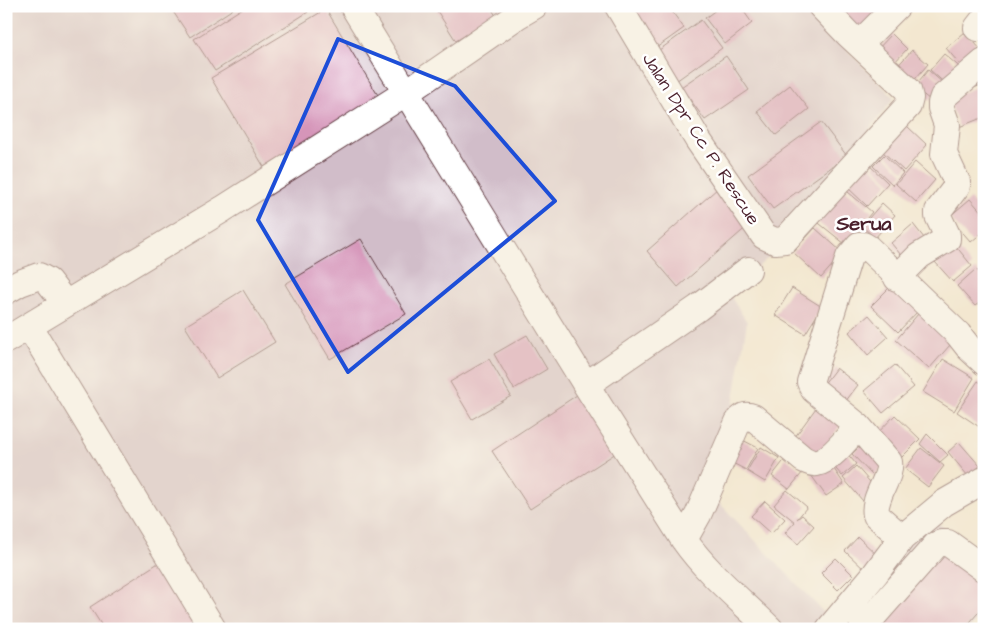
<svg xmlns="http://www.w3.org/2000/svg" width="990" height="635" font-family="'Architects Daughter',sans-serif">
<rect width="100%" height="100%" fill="#fff"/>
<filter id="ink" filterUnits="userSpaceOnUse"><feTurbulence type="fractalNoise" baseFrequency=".02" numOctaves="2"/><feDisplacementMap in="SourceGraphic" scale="10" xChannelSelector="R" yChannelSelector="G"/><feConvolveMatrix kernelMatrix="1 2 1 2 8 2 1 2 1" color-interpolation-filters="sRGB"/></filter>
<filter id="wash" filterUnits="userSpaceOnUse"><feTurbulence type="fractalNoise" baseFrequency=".0096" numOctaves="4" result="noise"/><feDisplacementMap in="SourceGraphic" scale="20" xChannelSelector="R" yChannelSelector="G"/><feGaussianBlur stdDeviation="1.12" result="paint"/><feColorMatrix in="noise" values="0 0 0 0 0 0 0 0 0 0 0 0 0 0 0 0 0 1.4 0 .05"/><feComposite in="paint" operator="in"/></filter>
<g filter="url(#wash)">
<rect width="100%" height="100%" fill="#f3e7d0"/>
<path fill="#d1bdc9" d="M6 6H891L847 50 894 98 774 252 729 294 747 322 731 417 707 490 833 622 932 518 984 561V611L969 629H6Z"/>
<g id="blocks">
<path fill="#d595b9" d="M172 6H231L233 9 190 37 170 7Z
M246 6H304L308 12 215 71 194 39Z
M434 6H490L496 16 456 41Z
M626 6H668L684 28 656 48Z
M721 6H740L752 23 725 44 705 18Z
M848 6H890L858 39 836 18Z
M326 9 379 97 264 167 211 78Z
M701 20 722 48 676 81 655 53Z
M965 32 982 51 963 68 946 48Z
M892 34 907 49 891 66 875 52Z
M912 50 928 64 910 85 894 70Z
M944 54 962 69 948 86 930 70Z
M726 56 749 90 705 120 681 87Z
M928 70 943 83 930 100 914 87Z
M984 84V117L959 127 948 98Z
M790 85 809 109 776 135 757 111Z
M821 122 847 156 773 209 748 175Z
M907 126 927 145 904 171 883 152Z
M884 155 903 173 893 185 873 166Z
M915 162 935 180 916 202 896 184Z
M867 163 888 183 867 206 846 186Z
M842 187 872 212 845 244 815 220Z
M718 188 750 224 678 287 647 251Z
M970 199 984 215V231L971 242 949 217Z
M882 203 895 215 875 238 862 226Z
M913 224 928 243 906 261 891 243Z
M815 228 843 253 821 278 793 252Z
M361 239 406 314 330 359 285 284Z
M955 245 972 266 953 282 935 262Z
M976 269 984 278V299L975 306 957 286Z
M893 284 919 310 898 332 871 306Z
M792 288 822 307 805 334 775 315Z
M243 290 275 342 217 378 185 326Z
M924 307 957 337 929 369 896 340Z
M869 315 888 337 868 355 849 332Z
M527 335 547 369 514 389 494 354Z
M489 359 511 396 472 419 450 382Z
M943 359 974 378 954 411 923 392Z
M895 365 914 387 883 413 864 391Z
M836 368 858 385 842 406 820 389Z
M978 381 984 385V425L981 428 957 412Z
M577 395 616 453 530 509 492 451Z
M821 401 845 419 816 459 792 441Z
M895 415 920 439 897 462 873 438Z
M927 434 948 455 940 462 920 444Z
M737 437 758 448 746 470 725 459Z
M865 441 886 464 873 476 852 454Z
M959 442 980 466 968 476 948 452Z
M761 447 779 458 765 482 747 471Z
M921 448 944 466 928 487 905 469Z
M845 451 856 464 842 476 831 463Z
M786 458 803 472 789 489 772 476Z
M830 463 844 484 826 496 811 475Z
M856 466 876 489 863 501 843 478Z
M787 490 807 507 797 519 802 515 814 526 798 544 785 533 795 522 774 505Z
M765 501 785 519 771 534 751 516Z
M858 537 879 557 866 571 845 551Z
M942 546 984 582V606L964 629H870Z
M166 558 204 616 184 629H104L90 607Z
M836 558 853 575 838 590 821 573Z"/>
</g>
</g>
<g filter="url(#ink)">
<use href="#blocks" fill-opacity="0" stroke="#633d44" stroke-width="1"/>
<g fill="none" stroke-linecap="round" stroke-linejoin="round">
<g stroke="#633d44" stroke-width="28">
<path id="minor" d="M353 6 586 385 684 540C708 574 741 600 770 629
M618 6 698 140 764 236 775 241 785 240 908 106 910 98 908 90 848 34 821 6
M977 28 984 19
M859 44 897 6
M897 278 919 256 947 239V235L938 216V211L957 186V182L944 154 947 125 941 108V103L943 97 984 62
M6 291 20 283 39 276 48 281 66 304
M29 326 213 629
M6 340 223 209 407 92 517 16 534 6
M586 385 698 308 748 270
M902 538 876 515C872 497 892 478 889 462L858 426 814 390 810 382 849 257 859 245H863L868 248 958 334 969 348 984 362
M684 540 698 515 738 422C743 416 745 414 753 417L803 459C807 461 812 464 817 463 830 461 849 436 858 426
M829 629 875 574 902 538 944 503 984 480
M862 629 936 545 941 543H948L984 569"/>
</g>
<use href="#minor" stroke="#fff" stroke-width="26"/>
</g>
</g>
<path d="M0 0H990V635H0ZM338 39 455 86 555 201 348 372 258 220Z" fill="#f3e7d0" fill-opacity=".55" fill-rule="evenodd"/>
<path fill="none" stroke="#1d4ed8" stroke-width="4" stroke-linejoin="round" d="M338 39 455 86 555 201 348 372 258 220Z"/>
<g text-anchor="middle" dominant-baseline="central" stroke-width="5" stroke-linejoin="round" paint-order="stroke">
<g font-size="18" fill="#4a1f2b" stroke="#fff">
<text transform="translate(701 139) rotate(57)">Jalan Dpr Cc P. Rescue</text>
</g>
<g font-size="20" font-weight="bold" fill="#4a1f2b" stroke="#fff">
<text x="864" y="224">Serua</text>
</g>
</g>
<rect width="990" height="635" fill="none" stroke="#fff" stroke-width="25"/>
</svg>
